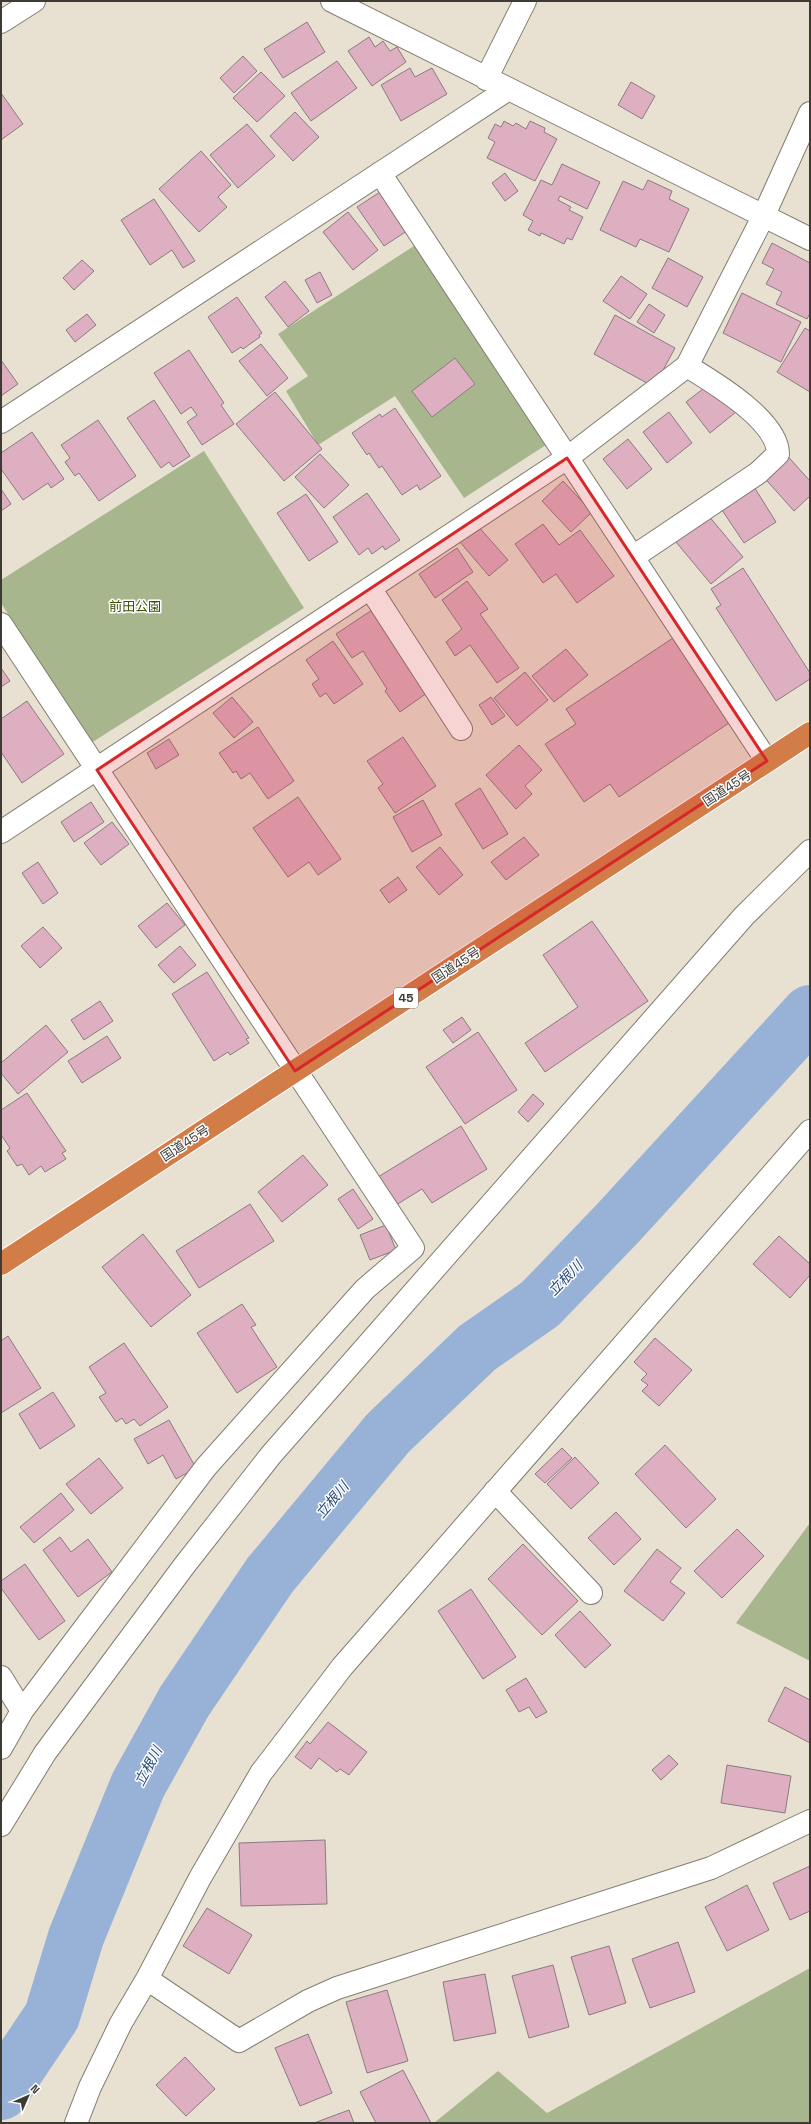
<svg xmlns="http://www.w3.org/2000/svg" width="811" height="2124" font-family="'Space Grotesk','Noto Sans JP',sans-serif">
<rect width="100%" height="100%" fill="#e8e1d2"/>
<path fill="#a7b68c" d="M417 244 546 445 464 498 395 396 318 445 286 391 308 376 278 334Z
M204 451 304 608 91 743 1 603V580Z
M810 1523V1661L736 1623Z
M810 1968V2123H434L498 2071 547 2113Z"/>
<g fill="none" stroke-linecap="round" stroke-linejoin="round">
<path stroke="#98b2d7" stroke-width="56" d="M1 2092 52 2016 76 1937 138 1785 184 1702 270 1575 388 1433 477 1348 540 1304 617 1224 810 1013"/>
</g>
<path fill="#deaec1" stroke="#8b7b81" d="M307 22 325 52 283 78 264 49Z
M369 37 375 47 383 41 390 51 397 47 406 62 372 86 348 51Z
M243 56 257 71 234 93 220 78Z
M337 61 357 88 311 121 291 93Z
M410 68 415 77 432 68 447 94 401 121 381 85Z
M261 72 285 96 257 122 233 98Z
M631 82 655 96 642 119 618 105Z
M1 93 23 124 1 140Z
M295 112 319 137 293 161 270 136Z
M504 121 513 126 516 123 526 129 530 121 545 128 544 132 557 139 535 181 487 158 495 142 488 138 495 124 501 127Z
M247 124 275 156 238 188 210 155Z
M201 151 231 185 218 197 227 207 199 232 159 189Z
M562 164 600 182 587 209 560 196 558 200 571 207 569 210 583 217 572 240 567 238 564 244 541 233 540 236 528 230 533 221 523 215 541 180 552 185Z
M505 173 518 191 505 201 492 183Z
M648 180 672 191 669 199 689 209 669 252 640 239 636 247 600 230 623 181 643 190Z
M386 188 413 227 384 246 357 207Z
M154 199 195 261 183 268 172 250 150 265 121 220Z
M348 212 378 250 353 270 323 232Z
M772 243 810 263V313L807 319 776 304 782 292 766 284 774 269 762 263Z
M668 258 703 277 687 307 652 288Z
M82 260 94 271 74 290 63 278Z
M320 272 332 295 317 303 305 280Z
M621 276 647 294 630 319 603 301Z
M285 281 309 311 288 327 265 297Z
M742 293 801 322 781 362 723 333Z
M237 297 262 333 259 335 260 337 243 349 241 347 232 353 208 317Z
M649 304 665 315 654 333 637 322Z
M87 314 96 325 75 342 66 330Z
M615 315 675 348 654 387 594 354Z
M805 328 810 331V392L777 372Z
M261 344 288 378 267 396 239 361Z
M189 350 224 403 221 405 234 424 202 445 187 422 197 415 191 407 181 414 154 373Z
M455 358 475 384 432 417 412 391Z
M1 360 18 384 1 396Z
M712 382 736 412 710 433 686 402Z
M275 392 322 449 284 481 236 424Z
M154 400 190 456 173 467 169 462 161 468 127 418Z
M395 408 441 476 420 490 417 485 402 495 382 466 379 468 369 453 367 455 352 433 380 414 382 417Z
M669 412 692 443 667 463 643 432Z
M98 420 136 476 99 501 79 473 75 476 65 462 70 458 61 445Z
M32 432 64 479 51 488 48 483 23 500 1 469V453Z
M628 439 652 469 627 489 603 459Z
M784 452 810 481V496L794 511 760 473Z
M320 454 349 485 324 508 295 477Z
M563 481 592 512 571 532 542 501Z
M751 482 776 522 744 543 718 504Z
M1 489 11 504 1 511Z
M367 493 400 540 385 550 383 546 372 554 368 548 359 555 333 517Z
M306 494 338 542 309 561 277 513Z
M708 515 743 557 711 584 676 542Z
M543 524 559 545 580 530 614 576 577 603 556 574 543 583 515 544Z
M477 525 508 560 489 576 459 541Z
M457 548 473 572 435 598 419 574Z
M743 568 810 673V679L776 701 716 608 721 605 711 589Z
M467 581 488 609 480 614 519 668 497 683 470 645 455 656 446 642 462 629 442 600Z
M372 610 427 693 400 712 385 691 387 689 363 651 352 658 336 634Z
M673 638 729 723 619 797 610 784 584 802 545 744 576 724 566 709Z
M333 641 363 684 334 704 326 693 320 697 312 684 319 679 306 660Z
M566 649 588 675 554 702 532 676Z
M1 668 10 681 1 687Z
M525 672 548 700 517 726 494 698Z
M232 697 253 722 234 738 213 713Z
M491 697 505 716 492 725 479 705Z
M27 701 64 754 22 783 1 752V719Z
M258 727 294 781 268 799 250 773 241 779 236 771 233 773 219 753Z
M403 737 436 786 395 813 378 788 383 784 367 761Z
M169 739 179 755 156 769 147 753Z
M519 745 542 770 525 786 532 794 516 809 486 775Z
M480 788 508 834 483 849 455 804Z
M298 797 341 859 318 875 309 862 288 877 253 828Z
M423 800 442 835 412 852 393 817Z
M91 802 104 822 74 842 61 822Z
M112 822 129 844 101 865 84 843Z
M524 837 539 855 506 880 491 862Z
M440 847 463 875 439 895 416 867Z
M38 862 58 893 43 904 22 873Z
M398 877 407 890 389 903 380 890Z
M167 903 185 925 156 948 138 926Z
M592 921 648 1001 545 1072 525 1043 578 1007 543 955Z
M43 927 62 948 40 968 21 946Z
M180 946 196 965 174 983 158 965Z
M207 972 249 1038 246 1039 249 1043 230 1055 228 1052 214 1061 172 994Z
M100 1001 113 1021 84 1040 71 1020Z
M462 1017 471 1030 453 1043 443 1030Z
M46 1025 68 1052 18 1094 1 1073V1063Z
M478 1032 517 1090 465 1124 426 1067Z
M107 1036 121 1058 82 1083 68 1061Z
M27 1093 66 1151 62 1153 66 1159 45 1172 41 1166 29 1175 22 1164 17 1166 7 1151 10 1148 1 1135V1110Z
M533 1094 544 1104 528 1122 518 1112Z
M461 1126 487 1169 432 1203 422 1189 396 1205 378 1177Z
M303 1155 328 1185 282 1222 258 1192Z
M353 1189 373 1219 358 1229 338 1199Z
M250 1204 274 1241 199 1288 176 1251Z
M386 1225 396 1250 370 1260 360 1235Z
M143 1234 191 1295 151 1327 102 1267Z
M779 1236 810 1264V1275L790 1298 753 1264Z
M242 1304 256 1325 251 1327 277 1367 237 1393 197 1333Z
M8 1336 41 1388 1 1413V1341Z
M655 1338 692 1370 659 1406 642 1391 648 1385 641 1380 647 1374 634 1362Z
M124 1343 168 1407 140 1426 134 1419 126 1424 122 1418 116 1422 99 1397 106 1393 89 1367Z
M53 1392 75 1426 40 1449 19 1414Z
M169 1420 196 1468 176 1479 163 1455 148 1464 134 1439Z
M665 1445 716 1499 686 1528 635 1474Z
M562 1448 572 1458 545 1483 535 1474Z
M575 1457 599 1483 571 1509 547 1484Z
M99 1458 123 1488 91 1514 66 1484Z
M61 1493 74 1510 34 1543 20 1527Z
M616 1512 641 1539 614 1565 588 1538Z
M737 1529 764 1556 722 1598 694 1571Z
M60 1537 71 1552 88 1539 112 1572 78 1597 43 1550Z
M523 1544 578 1601 542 1635 488 1579Z
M657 1549 681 1568 670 1582 685 1593 663 1621 624 1591Z
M25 1564 65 1621 39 1640 1 1588V1581Z
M471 1589 516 1657 483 1679 438 1611Z
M580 1611 611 1645 585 1668 555 1635Z
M526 1678 547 1712 536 1718 529 1707 519 1712 506 1690Z
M785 1687 810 1700V1743L768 1721Z
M328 1722 367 1752 349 1775 340 1769 337 1772 319 1758 311 1769 295 1757 307 1741 310 1744Z
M669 1755 678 1764 661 1780 652 1770Z
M727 1765 791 1776 785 1813 721 1803Z
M325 1840 327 1904 241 1906 239 1843Z
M810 1866V1911L790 1920 773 1883Z
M747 1885 769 1930 727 1951 705 1907Z
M207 1908 252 1935 229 1974 183 1946Z
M678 1942 695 1992 650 2008 632 1959Z
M609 1946 626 2003 589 2015 571 1957Z
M553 1965 569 2027 529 2038 512 1976Z
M485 1974 496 2033 454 2041 443 1982Z
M387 1990 408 2061 367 2073 346 2002Z
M308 2034 332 2093 300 2106 275 2048Z
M185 2057 215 2089 186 2116 156 2085Z
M403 2070 431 2123H376L360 2092Z
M349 2110 354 2123H314Z"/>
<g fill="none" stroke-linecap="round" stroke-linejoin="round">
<g stroke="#837d70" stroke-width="24">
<path id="minor" d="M332 1 810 239
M1 22 34 1
M486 79 525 1
M380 173 767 761
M1 422 507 90
M633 557 758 473 778 454C778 420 713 382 687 366
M370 588 461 729
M1 624 413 1248 365 1289 206 1467 22 1711 1 1748
M1 832 567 458 687 366 764 215 810 113
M495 1491 591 1593
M1 1677 22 1711
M1 1825 45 1753 184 1566 271 1455 744 916 810 851
M147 1979 239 2041 308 2001 337 1988 711 1868 810 1821
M76 2123 90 2087 121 2023 147 1979 200 1878 261 1773 342 1667 810 1131"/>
</g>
<g stroke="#fff" stroke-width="24">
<path id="highway" d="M1 1264 810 733"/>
</g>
<use href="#minor" stroke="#fff" stroke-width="22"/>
<use href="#highway" stroke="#d27d47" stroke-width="22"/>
</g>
<path fill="#d62828" fill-opacity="0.2" stroke="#d62828" stroke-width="3" stroke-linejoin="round" d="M567 458 767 761 295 1071 97 770Z"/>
<g text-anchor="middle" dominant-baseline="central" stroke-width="3" stroke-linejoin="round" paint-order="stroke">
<rect fill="#fff" stroke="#787672" stroke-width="1" x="394" y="988" width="24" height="20" rx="3"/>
<g font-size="12" font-weight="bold" fill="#3e3b35">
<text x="406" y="998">45</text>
</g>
<g font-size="13" fill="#3b4c09" stroke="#fff">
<text x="135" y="606">前田公園</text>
</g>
<g font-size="13" fill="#3e3b35" stroke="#fff">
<text transform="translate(727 788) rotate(-33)">国道45号</text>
<text transform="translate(456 965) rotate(-33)">国道45号</text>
<text transform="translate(185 1143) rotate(-33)">国道45号</text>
</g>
<g font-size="14" font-style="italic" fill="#264877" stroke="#fff">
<text transform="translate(565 1278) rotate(-46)">立根川</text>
<text transform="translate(332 1500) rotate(-50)">立根川</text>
<text transform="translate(148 1766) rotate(-62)">立根川</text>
</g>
</g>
<rect width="811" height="2124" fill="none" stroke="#3e3b35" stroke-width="4"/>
<g transform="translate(28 2096) rotate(45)" stroke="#ffffff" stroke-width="3" paint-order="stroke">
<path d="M0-3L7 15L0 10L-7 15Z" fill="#3e3b35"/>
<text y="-6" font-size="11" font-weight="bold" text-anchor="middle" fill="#3e3b35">N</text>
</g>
</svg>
